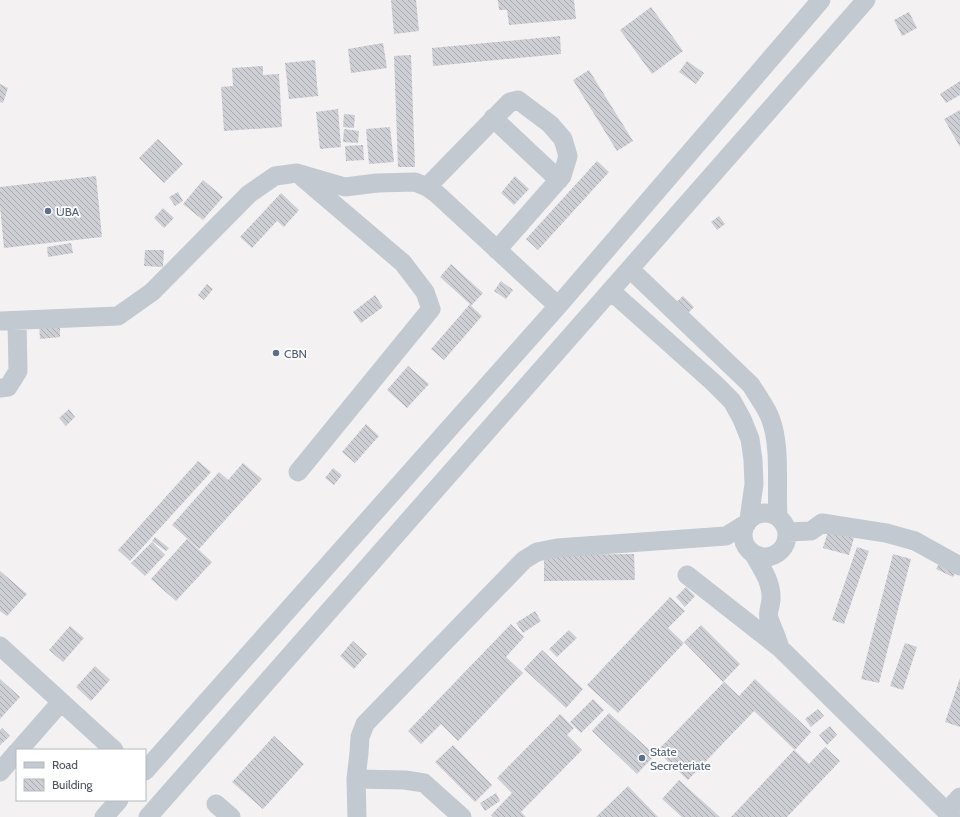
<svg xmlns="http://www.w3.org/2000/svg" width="960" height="817" font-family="Cabin,sans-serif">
<defs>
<pattern id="building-back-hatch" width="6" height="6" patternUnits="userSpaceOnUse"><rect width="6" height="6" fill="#cecfd5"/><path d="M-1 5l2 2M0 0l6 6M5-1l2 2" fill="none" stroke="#a9aab0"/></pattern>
</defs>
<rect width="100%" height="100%" fill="#f3f1f1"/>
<path fill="url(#building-back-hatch)" d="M391 0H416L419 31 394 34Z
M498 0H574L576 19 509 25 507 10H499Z
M651 7 683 51 652 74 620 30Z
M909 12 917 28 902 36 894 20Z
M560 36 561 54 433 66 432 48Z
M383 43 387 68 351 73 348 49Z
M411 55 415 167H398L394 56Z
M315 60 318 96 289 99 285 63Z
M687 61 704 73 696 84 679 72Z
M263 66V75L279 74 282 127 224 131 221 87 233 86 232 68Z
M589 70 633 141 617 151 573 80Z
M960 81V95L946 103 940 94Z
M0 84 8 88 3 103 0 102Z
M338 109 341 147 320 149 316 112Z
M960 110V147L944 119Z
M344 114 355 115 354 128 343 127Z
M390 127 394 162 369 164 366 129Z
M344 129 359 131 358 143 343 142Z
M158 139 183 164 164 183 139 158Z
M363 145 364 160 346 161 345 146Z
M597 161 609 172 538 250 526 239Z
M96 176 102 237 4 248 0 206V187Z
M515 176 529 189 514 205 501 193Z
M203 180 223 197 203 220 183 204Z
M178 192 183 201 175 206 169 197Z
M281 193 299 210 284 227 277 221 252 248 240 237Z
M163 208 174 218 164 228 154 218Z
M719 216 725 224 717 230 711 222Z
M71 243 73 253 48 257 47 247Z
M145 250H164L163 267 144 266Z
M451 264 483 293 471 306 482 316 444 360 431 349 470 304 440 277Z
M501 281 513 290 506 299 494 291Z
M207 284 213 289 204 300 198 295Z
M375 295 383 307 361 323 353 312Z
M683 296 694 307 684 317 673 305Z
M60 323V337L40 339 39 325Z
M408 366 429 384 407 408 387 390Z
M69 409 75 417 66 426 59 418Z
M366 424 379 436 355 463 342 452Z
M198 461 211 472 130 561 118 550Z
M243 463 262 479 199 549 172 525 219 472 228 480Z
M333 468 342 475 334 485 325 478Z
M828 531 854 538 849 555 823 548Z
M155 537 169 548 166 551 152 541Z
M187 539 212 562 176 601 151 579Z
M152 542 165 555 145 576 131 563Z
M857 547 869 551 844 624 832 620Z
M634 554 635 580 544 581V555Z
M893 554 911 559 879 683 861 679Z
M941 560 957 569 953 577 936 569Z
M0 571 27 594 7 616 0 611Z
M686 587 695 596 685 607 676 597Z
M670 597 685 611 668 628 684 643 618 713 587 685Z
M535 611 541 621 523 633 516 623Z
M511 624 524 637 506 657 523 673 458 741 441 724 421 744 408 731Z
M701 625 740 664 723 682 684 642Z
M70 626 84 638 63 662 49 650Z
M569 630 577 638 557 657 549 649Z
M353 641 367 654 354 669 340 656Z
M905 643 917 647 903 690 890 686Z
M542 650 583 689 566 708 524 669Z
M95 666 110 680 91 701 76 687Z
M960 678V727L945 722Z
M0 679 20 697 0 719Z
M755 679 811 732 795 750 754 711 688 780 657 751 724 682 739 696Z
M593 699 604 710 581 733 570 722Z
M818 709 824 716 811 727 805 719Z
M609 713 655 755 637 774 592 731Z
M560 714 574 728 567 735 582 750 521 812 526 817H493L491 815 512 793 497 778Z
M830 726 837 735 827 745 819 735Z
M2 728 10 736 0 745V730Z
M274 736 304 764 263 809 232 782Z
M453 745 492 785 475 802 435 762Z
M825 747 840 761 787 817H731L794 750 809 764Z
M679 780 720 817H682L662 799Z
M628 786 658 817H596Z
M496 793 500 801 485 811 480 803Z"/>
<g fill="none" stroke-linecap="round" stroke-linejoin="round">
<path stroke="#c2c9d1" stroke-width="19" d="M493 118 559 180
M427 187 510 102 518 100 550 124 563 139 568 156 562 176 497 250
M630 269 751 385C758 397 767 408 771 420 781 448 776 487 778 516
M611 291 714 383 732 401 742 419 750 439 753 460 754 484 749 519
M0 321 118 316 152 292 249 194 275 176 297 173 345 187 377 183 415 182 427 187 437 194 558 306
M0 388 8 387 18 371 17 321
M298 472 431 309 425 292 403 263 302 177
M743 535a22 22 0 1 1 44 0a22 22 0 1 1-44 0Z
M787 532 811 531 822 523 886 533 915 541 960 566
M753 553C761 567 772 582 771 599 771 605 767 613 769 618 772 628 777 637 780 648
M687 575 780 648 952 817
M0 646 114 750
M19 750 61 702
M145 771 558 306 821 0
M0 772 17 752
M356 779 405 780 424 783 462 817
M216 804 231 817
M947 811 960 797
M104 817 119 800
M148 817 866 0
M357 817 356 779 359 753 360 737 365 724 524 560 537 552 557 548 726 536 747 523"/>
</g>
<g fill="#5c6f8a" stroke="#fff" stroke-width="1.5">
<circle cx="48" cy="211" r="4"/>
<circle cx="276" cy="353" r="4"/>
<circle cx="642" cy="758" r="4"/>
</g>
<g text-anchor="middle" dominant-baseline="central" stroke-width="3.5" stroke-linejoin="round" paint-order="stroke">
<g font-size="12" fill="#4e5e75" stroke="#fff" text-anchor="start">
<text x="56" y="211">UBA</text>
<text x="284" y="353">CBN</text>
<text x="650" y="751">State<tspan x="650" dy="14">Secreteriate</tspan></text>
</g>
</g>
<rect x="16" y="749" width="130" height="52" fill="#ffffff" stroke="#b6b9be"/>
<rect x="24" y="762" width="20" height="6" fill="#c2c9d1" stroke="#b6b9be"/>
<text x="52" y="769" font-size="12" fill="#49515d">Road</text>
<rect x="24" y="779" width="20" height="12" fill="url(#building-back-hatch)" stroke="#b6b9be"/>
<text x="52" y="789" font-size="12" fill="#49515d">Building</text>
</svg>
